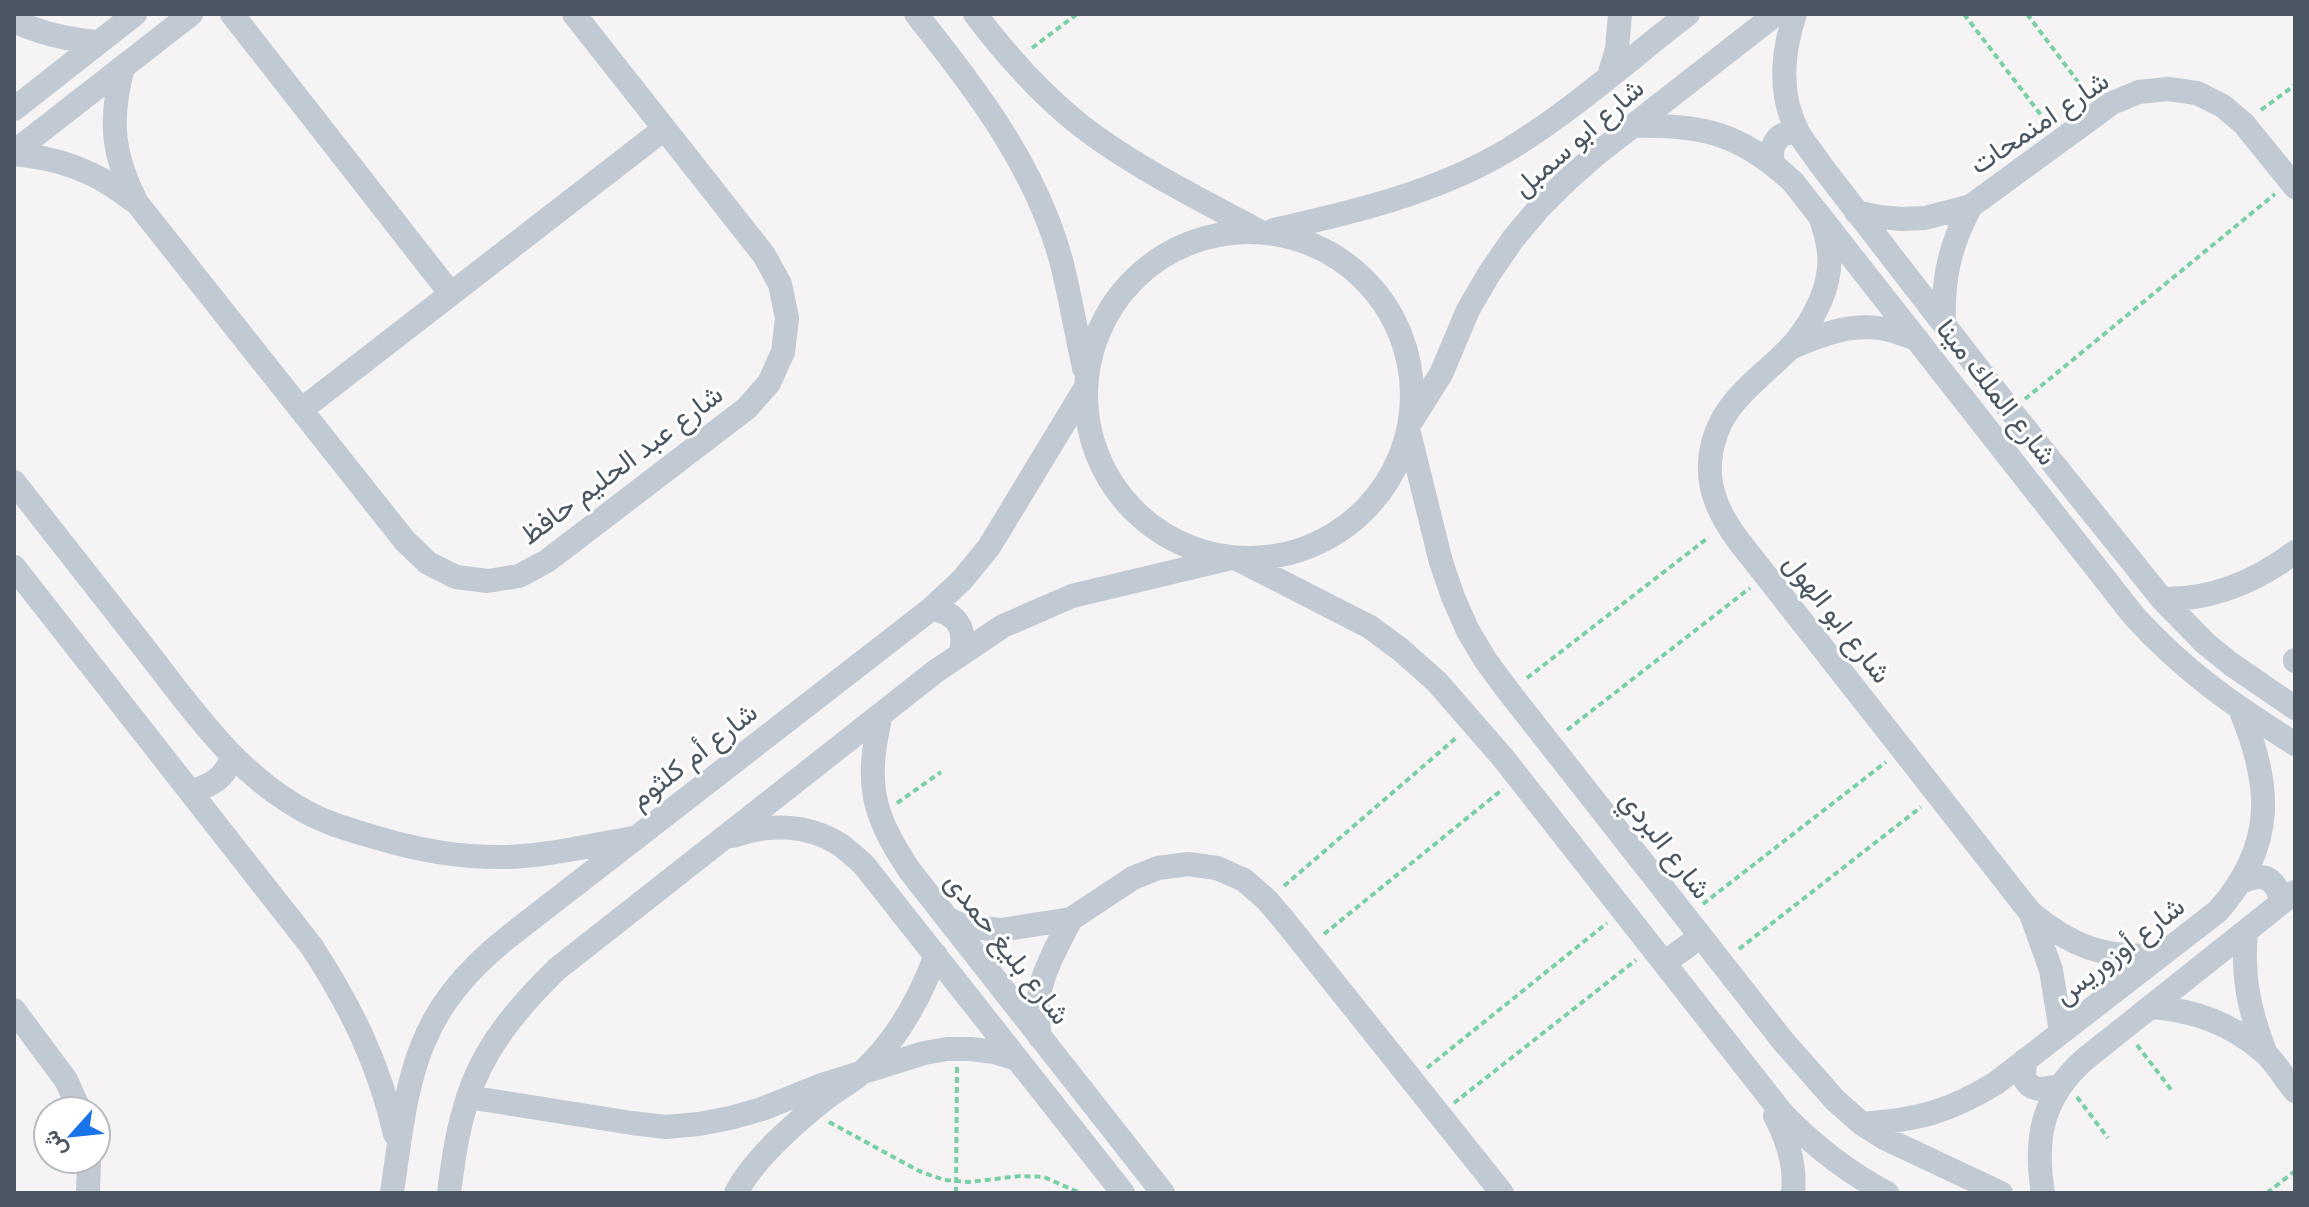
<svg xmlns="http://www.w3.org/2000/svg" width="2309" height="1207" font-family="'Archivo Narrow',Vazirmatn,sans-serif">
<rect width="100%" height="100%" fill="#f5f3f3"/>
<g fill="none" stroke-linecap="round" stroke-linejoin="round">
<path stroke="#7ad0a6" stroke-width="4" stroke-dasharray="6 4" stroke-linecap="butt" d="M1964 14 2047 123
M2027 14 2088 95
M1032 48 1077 14
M2261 110 2295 85
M2025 399 2275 194
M1527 678 1709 537
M1567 730 1750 588
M897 803 941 772
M1284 886 1456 738
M1703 904 1886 762
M1324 934 1503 789
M1739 949 1921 807
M2137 1045 2173 1092
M1427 1068 1607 923
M2077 1097 2108 1138
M1454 1103 1636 960
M829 1122 919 1171 944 1180 969 1182 1020 1176 1044 1177 1080 1193
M956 1193 957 1067
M2267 1193 2295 1171"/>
<path stroke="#c1cad2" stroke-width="24" d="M232 14 451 294
M916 14C976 89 1035 166 1061 260 1070 295 1076 332 1084 368
M975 14C1006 55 1040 93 1080 125 1134 167 1198 198 1259 231
M1795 14C1782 53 1778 94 1798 132 1804 143 1813 153 1820 164L2011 411 2162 599 2206 644 2231 664 2295 708
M14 21C42 34 68 40 99 42
M123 67C109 120 112 154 137 203L405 541 428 563 456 577 488 581 519 576 547 561 747 408 769 383 783 352 787 318 780 284 764 255 574 14
M1609 76 1617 49 1620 14
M14 109 135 14
M1633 126C1703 124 1742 134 1793 182L2134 616C2185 672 2232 704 2295 744
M14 152 191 14
M14 154C59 158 96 171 132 200
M1773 163C1769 144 1778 131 1798 132
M1856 212 1879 217 1902 219 1925 218 1971 206 2112 103 2139 92 2168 89 2197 93 2223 106 2244 124 2295 187
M1820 216C1826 234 1831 250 1829 269 1826 298 1808 329 1788 350 1753 385 1714 407 1710 462 1708 492 1721 517 1738 540L2030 912C2072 947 2105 959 2160 955
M1274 230C1354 212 1435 193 1506 151 1571 112 1628 60 1688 14
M1086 395a163 163 0 1 1 326 0a163 163 0 1 1-326 0Z
M1944 324C1942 280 1950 244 1971 206
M1791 348C1821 334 1852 323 1885 329 1896 331 1907 336 1917 339
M301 410 664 129
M1412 420 1441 374 1468 310 1489 274 1513 239 1539 208 1566 181 1598 153 1776 14
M1409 433 1441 562 1453 597 1468 631 1486 661 1509 692 1783 1041 1835 1100 1862 1124 1884 1138 2001 1193
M14 482C57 536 99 591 142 645 191 708 238 778 312 815 334 826 357 832 381 839 422 851 463 858 506 857 549 856 591 845 633 838
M1239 560 1370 627 1401 650 1437 682 1504 759 1782 1113C1813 1145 1847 1172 1887 1193
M14 567 312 947C351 1007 379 1064 395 1134
M2162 599C2212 600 2255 582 2295 552
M931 609C956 612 968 629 960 654
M2295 660V661
M881 714C865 784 871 812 910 871L1163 1193
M191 791C213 786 224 777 233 757
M733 836C768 823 807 824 839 844 848 850 856 858 864 865L1123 1193
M2241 882C2265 871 2275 878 2282 902
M2031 914 2051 970 2061 1032
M947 918 963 926 1001 930 1071 919 1133 878 1158 868 1188 864 1217 868 1244 880 1267 900 1284 920 1502 1193
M2246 931C2242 977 2249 1011 2266 1054
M1664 963 1700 937
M2150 1007C2194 1010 2230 1023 2264 1052 2276 1063 2285 1079 2295 1091
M14 1010 66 1080 80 1111
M1040 1037C1031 988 1050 960 1071 919
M2025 1060 2024 1078C2032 1093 2044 1089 2059 1086
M468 1097 632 1123 666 1127 699 1124 730 1118 762 1109 822 1085 924 1053 947 1049H971L994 1052 1017 1059
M1775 1116C1788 1140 1796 1165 1793 1193
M1862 1124C1917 1120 1949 1112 1996 1083L2218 911C2276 845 2272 785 2240 709
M88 1193 89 1159
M392 1193C408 1080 412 1014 507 938L931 609 962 580 989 547 1086 387
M449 1193C453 1162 457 1131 467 1101 482 1049 519 1006 557 969L936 671 1003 626 1072 596 1231 558
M736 1193C754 1158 795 1123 825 1099 836 1090 850 1083 860 1074 896 1042 920 998 936 955
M2043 1193C2034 1138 2042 1097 2085 1059L2295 892"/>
</g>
<g text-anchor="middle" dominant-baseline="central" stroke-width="6" stroke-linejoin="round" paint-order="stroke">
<g font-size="28" fill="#4a5661" stroke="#fff">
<text transform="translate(2039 122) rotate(-34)">شارع امنمحات</text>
<text transform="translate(1578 137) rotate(-41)">شارع ابو سمبل</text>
<text transform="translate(1997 392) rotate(52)">شارع الملك مينا</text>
<text transform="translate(621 464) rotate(-37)">شارع عبد الحليم حافظ</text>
<text transform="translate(1838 618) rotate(52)">شارع ابو الهول</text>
<text transform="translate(693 755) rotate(-38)">شارع أم كلثوم</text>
<text transform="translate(1666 844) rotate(52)">شارع البردي</text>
<text transform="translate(1008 948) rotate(52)">شارع بليغ حمدى</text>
<text transform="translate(2119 950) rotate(-38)">شارع أوزوريس</text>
</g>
</g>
<rect width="2309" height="1207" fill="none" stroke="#4a5661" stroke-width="32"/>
<g transform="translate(72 1135) rotate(243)"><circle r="38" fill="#ffffff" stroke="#b7bbc0" stroke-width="2"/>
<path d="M0-6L14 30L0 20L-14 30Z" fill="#1a73e8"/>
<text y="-12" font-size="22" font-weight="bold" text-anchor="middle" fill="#4a5661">ش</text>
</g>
</svg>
